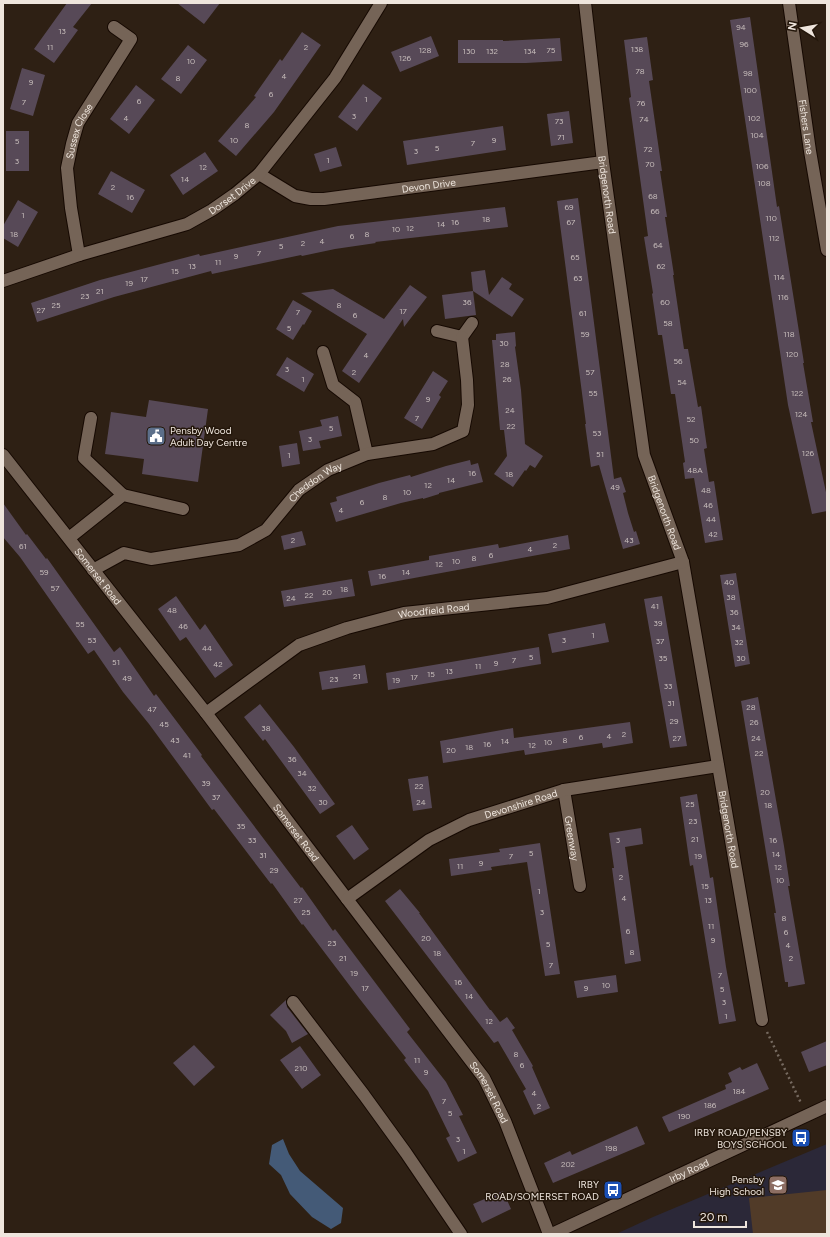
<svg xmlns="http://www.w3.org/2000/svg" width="830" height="1237" font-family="Figtree,sans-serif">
<rect width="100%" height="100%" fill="#2e2014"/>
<path fill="#2b2838" d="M827 1144V1234H616L653 1217Z"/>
<path fill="#513b28" d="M827 1190V1234H753L749 1198Z"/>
<path fill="#445a77" d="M283 1139 289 1154 300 1171 343 1208 341 1223 331 1229 312 1217 290 1194 281 1175 269 1164 272 1145Z"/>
<path fill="#574957" d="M67 3H92L73 27 78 30 54 63 34 49Z
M177 3H220L204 24Z
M750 17 777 207 779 206 804 363H803L813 422H811L827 497V511L812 514 788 405 730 20Z
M302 32 321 45 274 112 236 156 218 141 256 97 254 96 280 59 282 61Z
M431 36 439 56 400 72 391 52Z
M647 37 653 80 649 81 662 171H660L667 217H665L674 275H673L684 349H688L698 407 701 406 707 448 704 449 709 482 714 481 723 540 705 543 694 478 685 479 683 463 685 462 675 394H671L662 335H658L652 294 653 293 644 237 648 236 629 98 631 97 624 40Z
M560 38 562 61 526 63H458V40H503V41Z
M188 45 207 60 181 94 161 79Z
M22 68 45 75 33 116 10 109Z
M363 84 382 98 357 131 338 117Z
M136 85 155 100 129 134 110 119Z
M569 111 573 143 551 146 547 114Z
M503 126 506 150 407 165 403 141Z
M6 131H29V171H6Z
M336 147 342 166 320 172 314 154Z
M205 152 218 171 183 195 170 175Z
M111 171 145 190 132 213 98 194Z
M578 198 614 479 621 477 626 492 623 493 628 513 634 532 636 531 640 544 623 549 599 465 591 467 585 424H586L557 201Z
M18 200 38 212 18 247 3 238V226Z
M505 207 508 227 375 242 376 243 335 249 302 256 301 255 212 274 211 271 114 297 37 322 31 303 100 280 199 254 200 256 338 226Z
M485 270 489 295 502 277 512 284 509 289 524 299 512 317 473 291 471 272Z
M410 285 427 297 404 327 403 319 359 383 342 371 367 334 301 293 333 289 384 319Z
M473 291 476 315 445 319 442 295Z
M293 300 312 311 304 325 303 324 293 340 276 329Z
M515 332 516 346 515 347 521 390 525 444 543 456 535 468 530 465 526 471 525 470 513 487 494 474 507 456 504 430H500L492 340H496V334Z
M287 357 314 374 304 392 276 375Z
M433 371 448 381 439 395 441 397 422 429 404 418Z
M149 400 208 409 198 482 142 474 144 459 105 454 111 412 146 417Z
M338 416 342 436 319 441 321 448 303 451 299 431 322 426 320 420Z
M297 443 300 464 282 467 279 446Z
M470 460 471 465 478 463 483 482 439 493V494L423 499V498L401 503 336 522 330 503 337 501 336 497 379 483 410 475 411 477 446 466Z
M3 503 26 535 27 534 46 559 47 558 114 652 120 647 154 696 156 694 202 755 201 756 301 888 302 887 333 931 335 929 410 1029 407 1032 446 1082 463 1115 459 1116 477 1153 458 1162 446 1138 450 1136 428 1091 404 1060 406 1058 359 998 303 924 302 925 272 883 271 884 214 809 212 810 149 724 123 692 94 650 88 654 20 557 3 537Z
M302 531 306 545 284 550 281 536Z
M568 535 570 549 371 586 368 571 429 560V556L498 544 499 548Z
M736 573 750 664 735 667 720 575Z
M352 579 355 596 284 607 281 591Z
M176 596 200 630 205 624 233 665 215 678 186 637 180 641 158 609Z
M662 596 687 746 670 748 644 599Z
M605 623 609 642 552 653 548 634Z
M539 647 541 664 388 690 386 673Z
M365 665 368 683 322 690 319 672Z
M758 697 784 846 790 886H788L805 984 788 987V982H785L780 950 774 913H776L741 701Z
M260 704 294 747 335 804 320 814 265 739 263 741 244 717Z
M630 722 633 743 603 748 602 743 525 755 524 750 443 763 440 741 513 728 514 738Z
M428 776 432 808 413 811 408 779Z
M697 794 710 878 713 877 726 967 736 1021 719 1024 693 865 690 866 680 797Z
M352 825 369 849 354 860 336 836Z
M641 828 643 844 625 847 641 961 625 964 612 868H614L609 833Z
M540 843 560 974 545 976 527 862 491 867 492 870 451 876 449 859 500 852 499 849Z
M400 889 420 913H419L490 1010H491L500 1022 507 1017 515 1028 512 1030 533 1066 532 1067 550 1108 534 1115 523 1091 526 1089 498 1041 494 1043 385 901Z
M616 975 618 992 577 998 574 981Z
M286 1000 287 1007 308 1034 292 1043 286 1031 270 1015Z
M827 1041V1065L809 1072 801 1052Z
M194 1045 215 1067 194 1086 173 1063Z
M300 1046 321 1075 302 1089 280 1060Z
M757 1063 769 1089 669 1132 662 1117 726 1089 725 1085 732 1082 728 1073 740 1067 742 1070Z
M637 1126 645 1144 553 1183 544 1163 570 1151 572 1155Z
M503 1191 511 1209 482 1223 473 1204Z"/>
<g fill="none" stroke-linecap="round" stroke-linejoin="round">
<g stroke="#160902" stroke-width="14">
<g id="minor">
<path id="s1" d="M585 3 603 162 644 455 683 562 762 1020"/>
<path id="s2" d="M789 3 810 151 827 250"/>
<path id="s3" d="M259 174 295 196 311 199H324L603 162"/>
<path id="s4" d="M79 255 71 208 67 168 72 144 78 123 131 39 114 27"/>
<path id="s5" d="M3 281 79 255 187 224 212 210 235 194 259 174 335 78 381 3"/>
<path d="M437 331 462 337 472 323"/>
<path d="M323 352 333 385 355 402 367 454"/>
<path d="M91 418 84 458 123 495"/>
<path id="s6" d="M3 455 206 713 347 899 484 1078 505 1121 549 1234"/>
<path d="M69 538 123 495 183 509"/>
<path id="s7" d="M93 570 124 553 151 559 239 545 266 530 299 490 328 470 367 454 433 444 463 431 468 405 467 380 462 337"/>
<path id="s8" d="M206 713 299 645 347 628 404 613 547 598 683 562"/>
<path id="s9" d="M564 790 580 886"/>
<path id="s10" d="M347 899 429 840 469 820 564 790 718 766"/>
<path d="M293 1002 364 1095 406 1153 461 1234"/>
<path id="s11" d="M552 1234 827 1106"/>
</g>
</g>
<path stroke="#766a60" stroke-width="2.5" stroke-dasharray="2 3" stroke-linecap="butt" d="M767 1032 801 1103"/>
<use href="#minor" stroke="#756457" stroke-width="12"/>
</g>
<defs>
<g id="civic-square" transform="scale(1)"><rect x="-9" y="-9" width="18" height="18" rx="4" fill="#5c6f8a" stroke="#24170b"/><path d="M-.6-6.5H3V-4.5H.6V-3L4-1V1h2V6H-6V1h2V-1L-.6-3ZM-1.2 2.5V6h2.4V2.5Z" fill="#fff"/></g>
<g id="bus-square" transform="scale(1)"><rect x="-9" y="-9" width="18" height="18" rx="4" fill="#1a4fb4" stroke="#24170b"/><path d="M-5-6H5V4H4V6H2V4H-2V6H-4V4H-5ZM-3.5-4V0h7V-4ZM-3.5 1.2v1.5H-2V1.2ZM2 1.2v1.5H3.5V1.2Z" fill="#fff"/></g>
<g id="school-square" transform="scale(1)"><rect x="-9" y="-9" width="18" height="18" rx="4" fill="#8d6e63" stroke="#24170b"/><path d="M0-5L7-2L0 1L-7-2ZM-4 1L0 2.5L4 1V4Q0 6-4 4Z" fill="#fff"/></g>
</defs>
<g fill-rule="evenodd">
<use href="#civic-square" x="156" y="436"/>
<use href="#bus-square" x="801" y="1138"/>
<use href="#school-square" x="778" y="1185"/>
<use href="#bus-square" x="613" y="1190"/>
</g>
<g text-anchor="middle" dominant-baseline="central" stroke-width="3" stroke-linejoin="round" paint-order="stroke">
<g font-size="8" fill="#c8bebc">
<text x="741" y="27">94</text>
<text x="62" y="31">13</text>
<text x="744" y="44">96</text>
<text x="50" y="47">11</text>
<text x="306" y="47">2</text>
<text x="637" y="49">138</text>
<text x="425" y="50">128</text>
<text x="551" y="50">75</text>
<text x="469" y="51">130</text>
<text x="492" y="51">132</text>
<text x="530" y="51">134</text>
<text x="405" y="58">126</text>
<text x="191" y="61">10</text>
<text x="640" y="71">78</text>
<text x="748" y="73">98</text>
<text x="284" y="76">4</text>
<text x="178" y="78">8</text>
<text x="31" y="82">9</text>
<text x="750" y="90">100</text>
<text x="271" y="94">6</text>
<text x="366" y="99">1</text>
<text x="139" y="101">6</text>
<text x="24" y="102">7</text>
<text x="641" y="103">76</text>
<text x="354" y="116">3</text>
<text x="126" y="118">4</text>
<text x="754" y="118">102</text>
<text x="644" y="119">74</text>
<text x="559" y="121">73</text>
<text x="247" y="125">8</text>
<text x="757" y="135">104</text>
<text x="561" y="137">71</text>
<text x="234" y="140">10</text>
<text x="494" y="140">9</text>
<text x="17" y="141">5</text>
<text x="473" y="143">7</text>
<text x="437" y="148">5</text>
<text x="648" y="149">72</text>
<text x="416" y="151">3</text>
<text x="328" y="160">1</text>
<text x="17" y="161">3</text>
<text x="650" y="164">70</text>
<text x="762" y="166">106</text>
<text x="203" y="167">12</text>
<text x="185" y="179">14</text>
<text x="764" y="183">108</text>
<text x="113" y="187">2</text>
<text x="653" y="196">68</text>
<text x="130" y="197">16</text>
<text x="569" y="207">69</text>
<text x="655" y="211">66</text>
<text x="23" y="215">1</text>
<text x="771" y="218">110</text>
<text x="486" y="219">18</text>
<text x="455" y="222">16</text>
<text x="571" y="222">67</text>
<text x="441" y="224">14</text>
<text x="410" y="228">12</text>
<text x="396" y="229">10</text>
<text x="14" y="234">18</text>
<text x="367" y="234">8</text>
<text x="352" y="236">6</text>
<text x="774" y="238">112</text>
<text x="322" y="241">4</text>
<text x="303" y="243">2</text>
<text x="658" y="245">64</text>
<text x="281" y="246">5</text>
<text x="259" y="253">7</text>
<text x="236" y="256">9</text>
<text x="575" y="257">65</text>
<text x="218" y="262">11</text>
<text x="192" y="266">13</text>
<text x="661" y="266">62</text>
<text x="175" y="271">15</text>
<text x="779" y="277">114</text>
<text x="578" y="278">63</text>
<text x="144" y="279">17</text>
<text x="129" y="283">19</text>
<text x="100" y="291">21</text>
<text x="85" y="296">23</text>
<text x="783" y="297">116</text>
<text x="467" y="302">36</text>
<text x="665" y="302">60</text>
<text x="56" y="305">25</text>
<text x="339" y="305">8</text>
<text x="41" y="310">27</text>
<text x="403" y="311">17</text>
<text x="298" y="312">7</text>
<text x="583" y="313">61</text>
<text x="355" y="315">6</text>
<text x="668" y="323">58</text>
<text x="289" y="328">5</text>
<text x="585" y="334">59</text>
<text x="789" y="334">118</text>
<text x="504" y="343">30</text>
<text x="792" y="354">120</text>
<text x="366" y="355">4</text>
<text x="678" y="361">56</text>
<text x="505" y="364">28</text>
<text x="287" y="369">3</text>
<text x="354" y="372">2</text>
<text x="590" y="372">57</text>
<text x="303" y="379">1</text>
<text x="507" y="379">26</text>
<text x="682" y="382">54</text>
<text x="593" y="393">55</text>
<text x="797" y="393">122</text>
<text x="428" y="399">9</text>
<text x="510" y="410">24</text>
<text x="801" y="414">124</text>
<text x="417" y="418">7</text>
<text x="691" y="419">52</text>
<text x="511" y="426">22</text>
<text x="331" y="428">5</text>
<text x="597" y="433">53</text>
<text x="310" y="439">3</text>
<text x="694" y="440">50</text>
<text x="808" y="453">126</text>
<text x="600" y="454">51</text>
<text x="289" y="455">1</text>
<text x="695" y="470">48A</text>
<text x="472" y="473">16</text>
<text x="509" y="474">18</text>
<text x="451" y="480">14</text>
<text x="428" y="485">12</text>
<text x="615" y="487">49</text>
<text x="706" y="490">48</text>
<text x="407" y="492">10</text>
<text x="385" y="497">8</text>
<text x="362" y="502">6</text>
<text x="708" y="505">46</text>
<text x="341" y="510">4</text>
<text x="711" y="519">44</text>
<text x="713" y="534">42</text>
<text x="293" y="540">2</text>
<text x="629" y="540">43</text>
<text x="555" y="545">2</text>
<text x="23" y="546">61</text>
<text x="530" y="549">4</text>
<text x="491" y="555">6</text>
<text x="474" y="558">8</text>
<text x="456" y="561">10</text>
<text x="439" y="564">12</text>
<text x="44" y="572">59</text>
<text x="406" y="572">14</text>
<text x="382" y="576">16</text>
<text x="729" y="582">40</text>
<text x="55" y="588">57</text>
<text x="344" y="589">18</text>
<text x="327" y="592">20</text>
<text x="309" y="595">22</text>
<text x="731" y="597">38</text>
<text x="291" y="598">24</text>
<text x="655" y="606">41</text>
<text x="172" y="610">48</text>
<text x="734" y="612">36</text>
<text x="658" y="623">39</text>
<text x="80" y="624">55</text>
<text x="183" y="626">46</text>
<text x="736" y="627">34</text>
<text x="593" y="635">1</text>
<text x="92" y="640">53</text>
<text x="564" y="640">3</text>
<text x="660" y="641">37</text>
<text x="739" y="642">32</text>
<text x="207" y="648">44</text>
<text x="531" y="657">5</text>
<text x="663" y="658">35</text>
<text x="741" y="658">30</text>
<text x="514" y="660">7</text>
<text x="116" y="662">51</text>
<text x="496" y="663">9</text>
<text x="218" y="664">42</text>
<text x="478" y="666">11</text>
<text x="449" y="671">13</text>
<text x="431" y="674">15</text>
<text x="357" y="676">21</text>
<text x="414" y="677">17</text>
<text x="127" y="678">49</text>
<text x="334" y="679">23</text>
<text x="396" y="680">19</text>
<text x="668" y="686">33</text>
<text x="671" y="703">31</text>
<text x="751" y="707">28</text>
<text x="152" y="709">47</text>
<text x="674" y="721">29</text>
<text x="754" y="722">26</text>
<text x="164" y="724">45</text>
<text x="266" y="728">38</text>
<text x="624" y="734">2</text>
<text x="609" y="736">4</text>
<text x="581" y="737">6</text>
<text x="677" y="738">27</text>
<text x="756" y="738">24</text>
<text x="175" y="740">43</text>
<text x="565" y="740">8</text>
<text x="505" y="741">14</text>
<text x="548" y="742">10</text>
<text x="487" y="744">16</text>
<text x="532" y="745">12</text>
<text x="469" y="747">18</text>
<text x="451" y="750">20</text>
<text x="759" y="753">22</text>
<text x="187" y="755">41</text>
<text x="292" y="759">36</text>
<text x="302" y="773">34</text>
<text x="206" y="783">39</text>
<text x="419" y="786">22</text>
<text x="312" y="788">32</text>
<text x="765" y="792">20</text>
<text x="216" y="797">37</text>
<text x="323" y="802">30</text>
<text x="421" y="802">24</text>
<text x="690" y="804">25</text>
<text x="768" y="805">18</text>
<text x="693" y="821">23</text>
<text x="241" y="826">35</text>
<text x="695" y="839">21</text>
<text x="252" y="840">33</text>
<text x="618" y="840">3</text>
<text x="773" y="840">16</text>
<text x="531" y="853">5</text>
<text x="776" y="854">14</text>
<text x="263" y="855">31</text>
<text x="511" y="856">7</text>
<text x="698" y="856">19</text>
<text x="481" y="863">9</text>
<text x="460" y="866">11</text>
<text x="778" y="867">12</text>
<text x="274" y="870">29</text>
<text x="621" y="877">2</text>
<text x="780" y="880">10</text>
<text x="705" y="886">15</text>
<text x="539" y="891">1</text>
<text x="624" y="898">4</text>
<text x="298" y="900">27</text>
<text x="708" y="900">13</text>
<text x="306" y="912">25</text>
<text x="542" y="912">3</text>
<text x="784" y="918">8</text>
<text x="711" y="926">11</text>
<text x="628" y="931">6</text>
<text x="786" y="932">6</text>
<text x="426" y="938">20</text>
<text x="713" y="940">9</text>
<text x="332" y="943">23</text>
<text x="548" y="944">5</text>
<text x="788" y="945">4</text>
<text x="632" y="952">8</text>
<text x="437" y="953">18</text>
<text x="343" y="958">21</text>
<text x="791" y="958">2</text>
<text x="551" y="965">7</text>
<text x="354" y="973">19</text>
<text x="720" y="975">7</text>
<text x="458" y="982">16</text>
<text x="606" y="985">10</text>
<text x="365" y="988">17</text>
<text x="586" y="988">9</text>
<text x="722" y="989">5</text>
<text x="469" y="996">14</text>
<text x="724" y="1002">3</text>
<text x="726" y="1016">1</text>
<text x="489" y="1021">12</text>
<text x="516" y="1054">8</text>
<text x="417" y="1060">11</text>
<text x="522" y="1065">6</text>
<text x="301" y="1068">210</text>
<text x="426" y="1072">9</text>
<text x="739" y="1091">184</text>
<text x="534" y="1093">4</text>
<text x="444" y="1101">7</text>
<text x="710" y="1105">186</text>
<text x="539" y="1106">2</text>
<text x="450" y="1113">5</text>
<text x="684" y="1116">190</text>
<text x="458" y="1139">3</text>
<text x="611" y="1148">198</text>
<text x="464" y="1151">1</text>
<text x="568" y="1164">202</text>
</g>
<g font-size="10" fill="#eee5dd" stroke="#24170b">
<text stroke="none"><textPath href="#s2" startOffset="125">Fishers Lane</textPath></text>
<text stroke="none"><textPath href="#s4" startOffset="127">Sussex Close</textPath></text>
<text stroke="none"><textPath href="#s3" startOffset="177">Devon Drive</textPath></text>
<text stroke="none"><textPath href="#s5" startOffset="246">Dorset Drive</textPath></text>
<text stroke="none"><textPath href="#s1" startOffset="193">Bridgenorth Road</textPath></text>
<text stroke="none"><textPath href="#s7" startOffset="253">Cheddon Way</textPath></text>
<text stroke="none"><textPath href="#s1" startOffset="517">Bridgenorth Road</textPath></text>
<text stroke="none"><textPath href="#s6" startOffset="154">Somerset Road</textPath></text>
<text stroke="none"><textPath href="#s8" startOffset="255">Woodfield Road</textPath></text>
<text stroke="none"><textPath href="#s10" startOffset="200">Devonshire Road</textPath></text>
<text stroke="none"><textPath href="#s1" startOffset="841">Bridgenorth Road</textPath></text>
<text stroke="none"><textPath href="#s6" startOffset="478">Somerset Road</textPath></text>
<text stroke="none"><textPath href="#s9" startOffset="49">Greenway</textPath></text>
<text stroke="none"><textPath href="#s6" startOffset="802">Somerset Road</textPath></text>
<text stroke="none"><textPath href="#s11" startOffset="151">Irby Road</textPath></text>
</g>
<g font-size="10" fill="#eee5dd" stroke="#24170b" text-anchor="end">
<text x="170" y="430" text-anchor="start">Pensby Wood<tspan x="170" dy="12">Adult Day Centre</tspan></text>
<text x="787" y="1132">IRBY ROAD/PENSBY<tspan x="787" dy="12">BOYS SCHOOL</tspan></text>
<text x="764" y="1179">Pensby<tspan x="764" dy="12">High School</tspan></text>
<text x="599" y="1184">IRBY<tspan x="599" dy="12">ROAD/SOMERSET ROAD</tspan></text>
</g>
</g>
<rect width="830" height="1237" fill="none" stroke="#eee5dd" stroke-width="8"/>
<g transform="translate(802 28) rotate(281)" stroke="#24170b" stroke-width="3" paint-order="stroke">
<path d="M0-3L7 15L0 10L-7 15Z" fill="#eee5dd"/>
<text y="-6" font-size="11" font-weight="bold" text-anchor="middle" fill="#eee5dd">N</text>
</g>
<path d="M694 1221v6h52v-6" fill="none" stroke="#eee5dd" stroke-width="2"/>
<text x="700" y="1221" font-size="12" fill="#eee5dd" stroke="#24170b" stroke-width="3" paint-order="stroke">20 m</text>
</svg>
